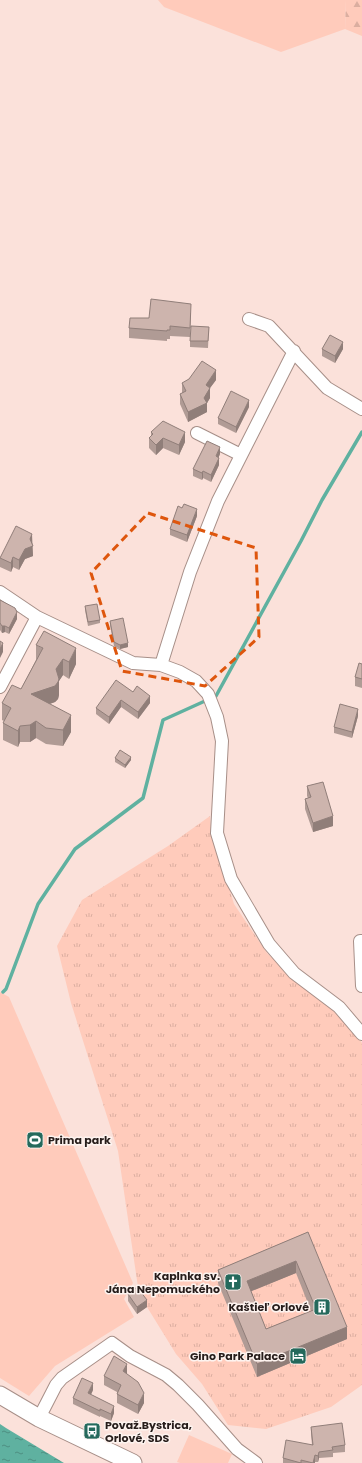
<svg xmlns="http://www.w3.org/2000/svg" width="362" height="1463" font-family="Poppins,sans-serif">
<defs>
<pattern id="forest-firs" width="22" height="20" patternUnits="userSpaceOnUse"><rect width="22" height="20" fill="#ffcbbb"/><path d="M5 1l3.5 6h-7zM16 11l3.5 6h-7z" fill="#dbaea0"/></pattern>
<pattern id="park-tufts" width="24" height="20" patternUnits="userSpaceOnUse"><rect width="24" height="20" fill="#ffcbbb"/><path d="M3 7l-1-3M5 7V3M7 7l1-3M15 17l-1-3M17 17v-4M19 17l1-3" fill="none" stroke="#dbaea0"/></pattern>
<pattern id="water-ripples" width="26" height="14" patternUnits="userSpaceOnUse"><rect width="26" height="14" fill="#5fb1a0"/><path d="M2 4q2-2 4 0t4 0M15 11q2-2 4 0t4 0" fill="none" stroke="#4e8f82"/></pattern>
</defs>
<rect width="100%" height="100%" fill="#fbe1da"/>
<path fill="#ffcbbb" d="M158 0H346L345 29 281 52 164 7Z
M0 992 9 997 133 1283 124 1299 134 1317 55 1366 29 1396 0 1378Z
M189 1435 232 1454 228 1463H180L177 1462Z"/>
<path fill="url(#forest-firs)" d="M346 0H362V36L345 29Z"/>
<path fill="url(#park-tufts)" d="M210 816 211 832 216 852 225 874 234 904 267 953 284 969 337 1013 353 1030 362 1043V1385L331 1407 266 1429 228 1425 202 1384 176 1354 139 1294 118 1151 71 1003 57 946 82 900 168 846Z"/>
<path fill="url(#water-ripples)" d="M0 1424 6 1428 64 1463H0Z"/>
<g fill="none" stroke-linecap="round" stroke-linejoin="round">
<path stroke="#5fb1a0" stroke-width="3.5" d="M3 992 6 989 38 904 75 849 143 798 163 720 216 696 301 541 322 500 362 432"/>
<g stroke="#a78f88" stroke-width="14">
<path id="street" d="M249 319 269 326 327 388 362 409
M197 433 241 455
M0 592 37 617 133 663 161 665 180 672 196 681 208 694 217 717 222 741 217 833 231 879 269 944 294 973 339 1007 362 1034
M161 665 190 572 218 501 294 351
M0 687 37 617
M362 941H360L362 986
M39 1418 56 1385 62 1378 112 1343 130 1356 166 1375 178 1385 198 1405 237 1449 256 1463"/>
</g>
<g stroke="#a78f88" stroke-width="19">
<path id="secondary" d="M0 1395 39 1418 133 1463"/>
</g>
<use href="#street" stroke="#fff" stroke-width="12"/>
<use href="#secondary" stroke="#fff" stroke-width="17"/>
</g>
<path fill="#b09b95" fill-rule="evenodd" d="M191 313 190 337 170 336V339H167V341L129 338V328L149 318Z
M209 327 208 348 190 347V341Z
M322 349H343L335 363 322 356Z
M216 380 210 388V398L207 403V412L188 422 180 404V394L182 393V383Z
M249 407 236 433 218 424V418Z
M151 432 185 442 179 455 163 448 156 455 149 448V438L151 436Z
M220 454 218 458 219 465 211 482 203 478 202 480 193 476V469Z
M197 516 187 542 170 535V529Z
M32 544 33 556 25 559 19 570 13 567 11 572 0 567V558Z
M0 600 17 619 9 634 5 632 2 633 0 630Z
M85 606 100 620V623L88 626 85 610Z
M110 621 128 647 120 649 114 646 110 625Z
M36 645 76 664 69 679 63 675 59 681V695L58 699 55 702 49 704 71 732 63 746 46 744 36 738 30 742H20L18 747 3 740V723L4 721 2 720V703L21 689 36 660Z
M362 664V688L355 686V677Z
M133 692 150 703 138 719 121 707 109 724 96 714V708Z
M358 716 352 738 334 733V727Z
M115 758 131 760 125 768 115 762Z
M307 786 333 826 313 832 305 809V799L308 798 307 796Z
M308 1232 347 1339 257 1377 218 1283V1270ZM296 1273 311 1311 266 1329 251 1291Z
M128 1294 147 1307 137 1314 128 1301Z
M127 1373V1374L144 1403 138 1414 117 1403V1392L104 1385V1376Z
M93 1390 91 1395 114 1413 111 1421 100 1416V1417L73 1404V1398Z
M311 1427 345 1445V1452L333 1453V1457L319 1458 318 1462H315V1463H283V1458L312 1445 311 1434Z"/>
<path fill="#907e79" d="M343 342V349L335 363V356Z
M216 370V380L210 388V398L207 403V412L188 422V412L204 398 206 385Z
M249 400V407L236 433V427Z
M185 432V442L179 455V445Z
M163 438V448L156 455V445Z
M220 447V454L216 463V456Z
M219 458V465L211 482V475Z
M203 471V478L202 480V473Z
M197 509V516L187 542V535Z
M32 534 33 556 25 559 19 570V560Z
M13 557V567L11 572V563Z
M17 612V619L9 634V628Z
M2 626H5V632L2 633Z
M3 643V652L0 658V649Z
M128 643V647L120 649V645Z
M76 648V664L69 679V662Z
M63 659V675L59 681V695L58 699 55 702 31 711V694L56 669Z
M150 696V703L138 719V712Z
M121 700V707L109 724V717Z
M358 709V716L352 738V732Z
M71 715V732L63 746V730Z
M36 721V738L30 742V725Z
M20 726V742L18 747V731Z
M131 757V760L125 768V765Z
M333 816V826L313 832V823Z
M296 1261V1273L247 1293V1281Z
M147 1300V1307L137 1314V1307Z
M347 1327V1339L257 1377V1364Z
M127 1364V1373L123 1380V1371Z
M93 1383V1390L88 1400V1393Z
M144 1393V1403L138 1414V1405Z
M114 1406V1413L111 1421V1414Z
M319 1452V1458L318 1462V1456Z
M315 1455V1463H313Z"/>
<path fill="#cdb4ad" stroke="#907e79" fill-rule="evenodd" d="M151 299 191 304 190 328 170 326V330H167V331L129 328 130 318H149Z
M191 326 209 327 208 341H190Z
M330 335 343 342 335 356 322 349Z
M202 361 216 370 206 385 210 388 204 398 207 403 188 412 180 394 186 391 182 383 189 379Z
M231 391 249 400 236 427 218 418Z
M163 421 185 432 179 445 163 438 156 445 149 438 153 434 151 432Z
M207 441 220 447 216 456 219 458 211 475 203 471 202 473 193 469Z
M184 504 197 509 187 535 170 529 178 506 182 508Z
M16 526 32 534 30 539 33 546 25 549 19 560 13 557 11 563 0 558Z
M0 600 15 608 17 612 9 628 5 626H2L0 623Z
M97 604 100 620 88 622 85 606Z
M123 618 128 643 120 645 114 642 110 621Z
M44 631 76 648 69 662 63 659 56 669 59 679 58 682 55 686 31 694 71 715 63 730 46 728 36 721 30 725 20 726 18 731 3 723 11 708 2 703 12 685 21 689 43 648 36 645Z
M0 641 3 643 0 649Z
M359 663 362 664V679L355 677Z
M116 680 133 692 137 686 150 696 138 712 121 700 109 717 96 708Z
M340 704 358 709 352 732 334 727Z
M120 750 131 757 125 765 115 758Z
M323 782 333 816 313 823 305 799 311 797 307 786Z
M308 1232 347 1327 257 1364 218 1270ZM296 1261 316 1309 266 1329 247 1281Z
M137 1287 147 1300 137 1307 128 1294Z
M114 1356 127 1364 123 1371 138 1382 144 1393 138 1405 117 1394 121 1385 104 1376Z
M82 1378 93 1383 88 1393 114 1406 111 1414 100 1409V1411L73 1398Z
M342 1423 345 1445 332 1447 333 1450 319 1452 318 1456 315 1455 313 1463 301 1460V1463L283 1458 286 1440 313 1445 311 1427Z"/>
<path fill="none" stroke="#de560d" stroke-width="3" stroke-dasharray="8 5" stroke-linejoin="round" d="M148 513 256 548 259 637 205 686 122 671 91 573Z"/>
<defs>
<g id="stadium-square" transform="scale(0.9)"><rect x="-9" y="-9" width="18" height="18" rx="4" fill="#24695c" stroke="#fdf3ef"/><path d="M0-5a6.5 5 0 1 0 0 10a6.5 5 0 1 0 0-10ZM-3.5-1.8h7v3.6h-7Z" fill="#fff"/></g>
<g id="church-square" transform="scale(0.9)"><rect x="-9" y="-9" width="18" height="18" rx="4" fill="#24695c" stroke="#fdf3ef"/><path d="M-1.2-6h2.4v3.5h3.3v2.4h-3.3V6h-2.4V-.1h-3.3v-2.4h3.3Z" fill="#fff"/></g>
<g id="building-square" transform="scale(0.9)"><rect x="-9" y="-9" width="18" height="18" rx="4" fill="#24695c" stroke="#fdf3ef"/><path d="M-4-6H4V6H1V3H-1V6H-4ZM-2.5-4.3h1.7v1.8h-1.7ZM.8-4.3h1.7v1.8H.8ZM-2.5-1h1.7V.8h-1.7ZM.8-1h1.7V.8H.8Z" fill="#fff"/></g>
<g id="hotel-square" transform="scale(0.9)"><rect x="-9" y="-9" width="18" height="18" rx="4" fill="#24695c" stroke="#fdf3ef"/><path d="M-6-4.5h1.5V1H6V5H4.5V3h-9V5H-6ZM-4 0a1.8 1.8 0 1 1 3.6 0ZM.5 0V-2.5h3Q6-2.5 6 0Z" fill="#fff"/></g>
<g id="bus-square" transform="scale(0.9)"><rect x="-9" y="-9" width="18" height="18" rx="4" fill="#24695c" stroke="#fdf3ef"/><path d="M-5-6H5V4H4V6H2V4H-2V6H-4V4H-5ZM-3.5-4V0h7V-4ZM-3.5 1.2v1.5H-2V1.2ZM2 1.2v1.5H3.5V1.2Z" fill="#fff"/></g>
</defs>
<g fill-rule="evenodd">
<use href="#stadium-square" x="35" y="1140"/>
<use href="#church-square" x="233" y="1282"/>
<use href="#building-square" x="322" y="1307"/>
<use href="#hotel-square" x="298" y="1356"/>
<use href="#bus-square" x="92" y="1431"/>
</g>
<g text-anchor="middle" dominant-baseline="central" stroke-width="3" stroke-linejoin="round" paint-order="stroke">
<g font-size="11" font-weight="bold" fill="#271d1b" stroke="#fdf3ef" text-anchor="end">
<text x="48" y="1140" text-anchor="start">Prima park</text>
<text x="220" y="1276">Kaplnka sv.<tspan x="220" dy="13">Jána Nepomuckého</tspan></text>
<text x="309" y="1307">Kaštieľ Orlové</text>
<text x="285" y="1356">Gino Park Palace</text>
<text x="105" y="1425" text-anchor="start">Považ.Bystrica,<tspan x="105" dy="13">Orlové, SDS</tspan></text>
</g>
</g>
</svg>
